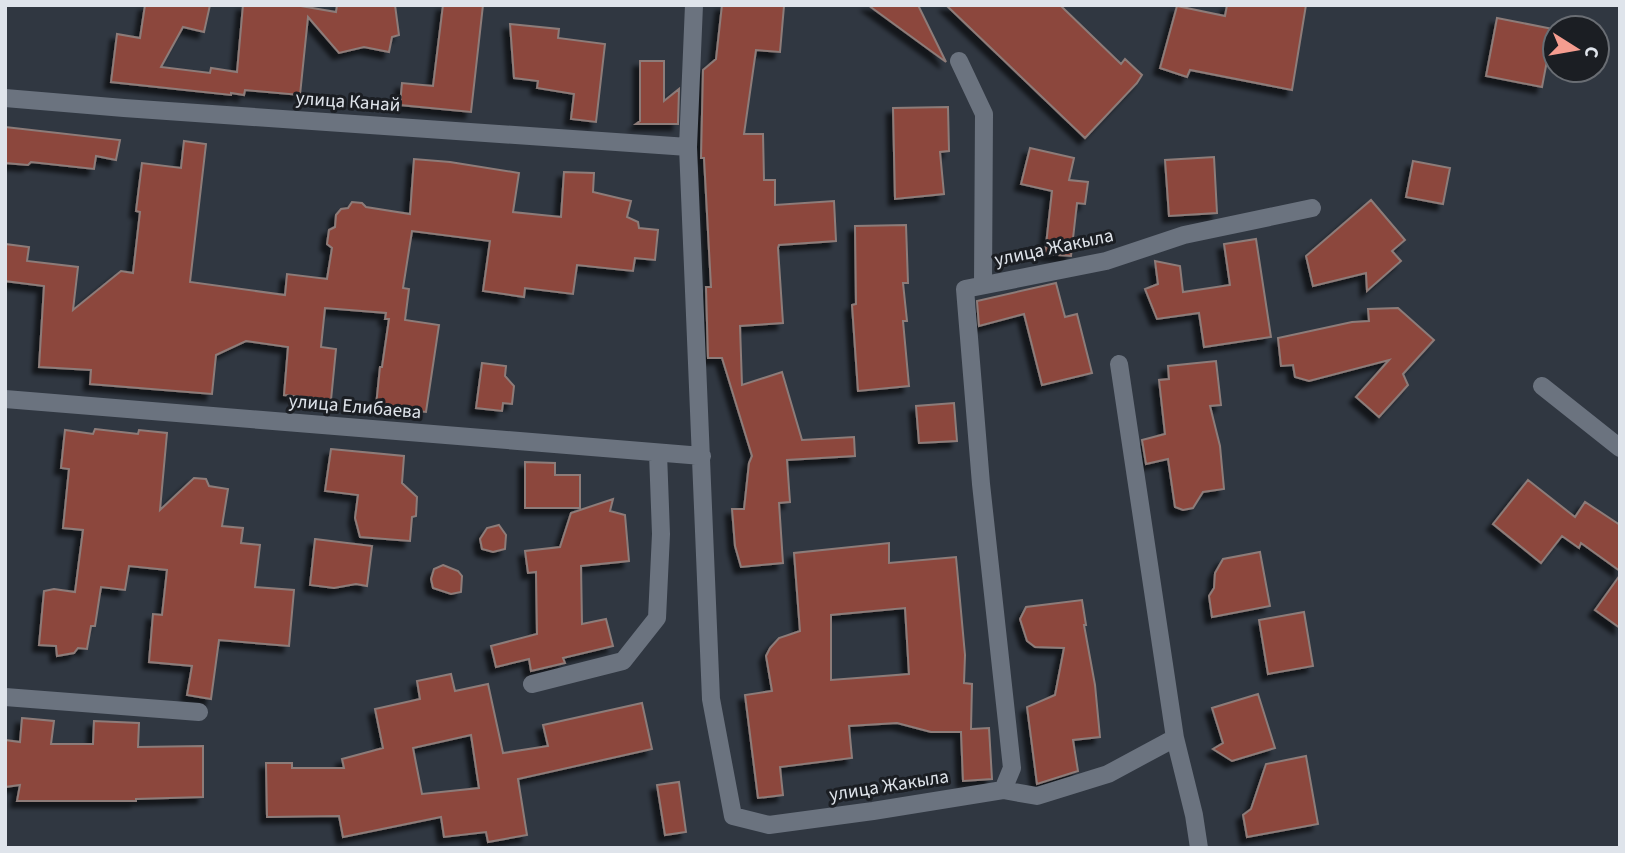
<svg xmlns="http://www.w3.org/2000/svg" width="1625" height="853" font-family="'Source Sans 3',sans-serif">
<defs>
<filter id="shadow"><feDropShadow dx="-6" dy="6" stdDeviation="2" flood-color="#0009"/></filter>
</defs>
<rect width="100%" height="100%" fill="#303741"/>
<path fill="#8c473e" stroke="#8d7c79" stroke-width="2" fill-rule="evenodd" filter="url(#shadow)" d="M145 5H210L204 32 183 27 161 67 210 73 211 68 237 72 243 5H295L336 12 337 5H395L399 35 392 37 389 52 364 47 339 53 308 17 300 95 245 90 244 95 231 93V95L111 82 117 34 140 38Z
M443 5H483L471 112 400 105 402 83 433 86Z
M722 5 784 6 780 52 756 50 744 134H763L764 180H775V205L834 201 836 241 779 245 778 248 783 323 740 326 742 385 782 372 802 440 854 437 855 456 787 460 790 502 779 503 783 563 741 567 735 546 732 509H744L749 463 752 456 722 358H708L706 287H711L704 158H701L703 70 716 59Z
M868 5H918L946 62Z
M946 5H1060L1121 64 1125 59 1142 75 1137 83 1085 138Z
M1227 5H1306L1292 90 1190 70 1187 77 1160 68 1177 6 1225 16Z
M1497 18 1553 29 1542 87 1486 76Z
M510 24 559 29 558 38 605 44 596 122 571 119 574 94 537 88 538 81 514 78Z
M640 61H664V101L679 89 678 124H636L640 121Z
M948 107 949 151 940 152 944 194 895 199 893 108Z
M5 127 120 140 116 160 96 156 94 169 31 162 28 165 5 163Z
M184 141 206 144 190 282 285 295 287 274 327 279 332 248 327 244 329 230 335 227 336 215 341 209 348 208 352 202 362 203 366 207 410 214 414 159 450 162 519 173 513 212 561 217 564 172 594 173 593 192 631 201 627 217 638 222 639 228 658 230 655 260 635 258 633 271 577 265 573 294 525 288 524 297 483 291 490 241 412 231 403 288 409 289 405 320 439 325 426 412 376 406 380 367H382L389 319H385L386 313 325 308 321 347 336 349 331 400 284 395 288 347 246 341 216 355 212 394 90 384 91 370 39 367 44 286 5 281V244L29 247 27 261 78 267 73 310 121 271 133 273 140 212 136 211 142 163 181 168Z
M1030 148 1074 158 1069 180 1088 182 1085 204 1077 203 1071 256 1045 254 1052 191 1021 184Z
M1214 157 1217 213 1169 216 1165 160Z
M1413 161 1450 168 1443 204 1406 197Z
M1371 200 1405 240 1392 251 1401 261 1367 291 1366 273 1313 286 1306 256Z
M906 225 908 283H903L907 321H903L909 386 858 391 852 305 856 304 855 226Z
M1256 239 1271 337 1204 347 1199 313 1157 319 1145 289 1158 284 1155 261 1180 266 1183 292 1230 285 1224 244Z
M1056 283 1065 317 1077 314 1092 373 1042 385 1024 314 979 326 977 301Z
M1398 308 1434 340 1403 374 1408 385 1379 417 1356 397 1389 360 1309 381 1295 377 1293 365 1281 366 1278 338 1352 322 1369 321 1368 309Z
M1216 361 1221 405 1210 406 1220 446 1224 489 1203 492 1193 508 1183 510 1175 507 1168 459 1146 464 1142 440 1165 434 1159 380 1169 379 1168 366Z
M482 363 506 366 505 376 514 386 512 404 503 403 502 411 476 408Z
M954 403 957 441 919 443 916 406Z
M95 429 138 434 139 430 167 433 160 510 194 478 206 479 209 486 228 489 222 526 243 528 241 543 260 545 255 587 294 590 289 646 219 640 211 699 187 695 192 666 149 662 153 614 162 615 167 570 129 566 125 590 101 587 95 626H91L87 649 78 648 74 653 57 656 56 646 39 645 44 591 54 589 75 592 83 530 63 528 69 469 61 468 65 430 93 434Z
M331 449 404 456 402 483 417 497 416 516 412 517 410 541 360 537 355 518 358 495 325 491Z
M525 462 555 463V475H580V508H525Z
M1528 480 1575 517 1585 502 1620 525V571L1581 543 1579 548 1562 536 1541 563 1493 524Z
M613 499 610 511 625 515 629 561 581 566 582 624 606 619 613 646 563 658 565 663 531 671 529 659 496 667 491 646 537 634 536 572 528 573 525 551 560 547 571 513Z
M499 525 506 535 505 549 493 552 482 549 480 539 487 528Z
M315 539 372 546 367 586 356 584 334 588 310 585Z
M889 543V563L956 557 965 655 964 683 972 684 971 729 989 728 992 779 963 781 961 732H931L897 723 849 726 852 758 780 767 783 795 758 798 745 695 772 691 766 656 770 648 779 638 800 631 794 553ZM905 608 909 674 831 680V615Z
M1260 552 1270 606 1212 617 1209 596 1214 588 1215 573 1223 559Z
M443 565 458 571 462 576 461 592 451 594 433 588 431 579 434 569Z
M1620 575V628L1595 610Z
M1082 600 1086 625H1084L1095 685 1100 737 1073 740 1078 771 1037 784 1027 707 1055 695 1064 648 1035 647 1027 641 1020 619 1026 607Z
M1304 612 1313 666 1268 674 1259 620Z
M451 674 455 691 488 684 503 753 548 746 543 725 642 703 652 749 518 779 527 835 488 842 486 832 444 837 441 817 343 837 339 816 267 817 266 763H292V768H344L342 759 383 748 375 709 420 699 417 681ZM471 735 479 788 422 794 413 748Z
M1258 694 1275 748 1232 761 1213 749 1223 743 1212 708Z
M22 718 54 721 51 744H93L94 721 139 723 138 747 203 746V797L136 799V801H17L20 785 5 787V740L20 742Z
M1306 756 1318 824 1247 837 1243 815 1251 809 1266 764Z
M679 782 686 832 665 835 657 785Z"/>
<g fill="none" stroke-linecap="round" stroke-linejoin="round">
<path stroke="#6b737f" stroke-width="18" d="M694 5 688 147 711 699 733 816 769 825 873 811 1003 790 1012 768 981 484 965 289 1106 261 1184 235 1312 208
M959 61 984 114 983 285
M5 98 124 108 688 147
M1119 364 1175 738
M1542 386 1620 448
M5 399 702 456
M532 684 623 661 657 618 661 534 658 453
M5 697 199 712
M1003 790 1037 796 1108 774 1175 738 1194 815 1199 848"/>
</g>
<g text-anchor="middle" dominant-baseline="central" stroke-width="6" stroke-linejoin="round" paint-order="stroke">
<g font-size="19" fill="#dfe4eb" stroke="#1b1e23">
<text transform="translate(348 102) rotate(4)">улица Канай</text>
<text transform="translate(1054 248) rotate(-12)">улица Жакыла</text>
<text transform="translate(355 407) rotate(5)">улица Елибаева</text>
<text transform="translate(889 786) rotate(-9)">улица Жакыла</text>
</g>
</g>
<rect width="1625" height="853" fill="none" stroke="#dfe4eb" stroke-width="14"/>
<g transform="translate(1576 49) rotate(101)"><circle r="33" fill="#1b1e23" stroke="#696d73" stroke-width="2"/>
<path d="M0-5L12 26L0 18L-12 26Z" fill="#f59d90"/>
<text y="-10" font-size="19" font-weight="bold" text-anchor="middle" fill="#dfe4eb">С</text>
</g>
</svg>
